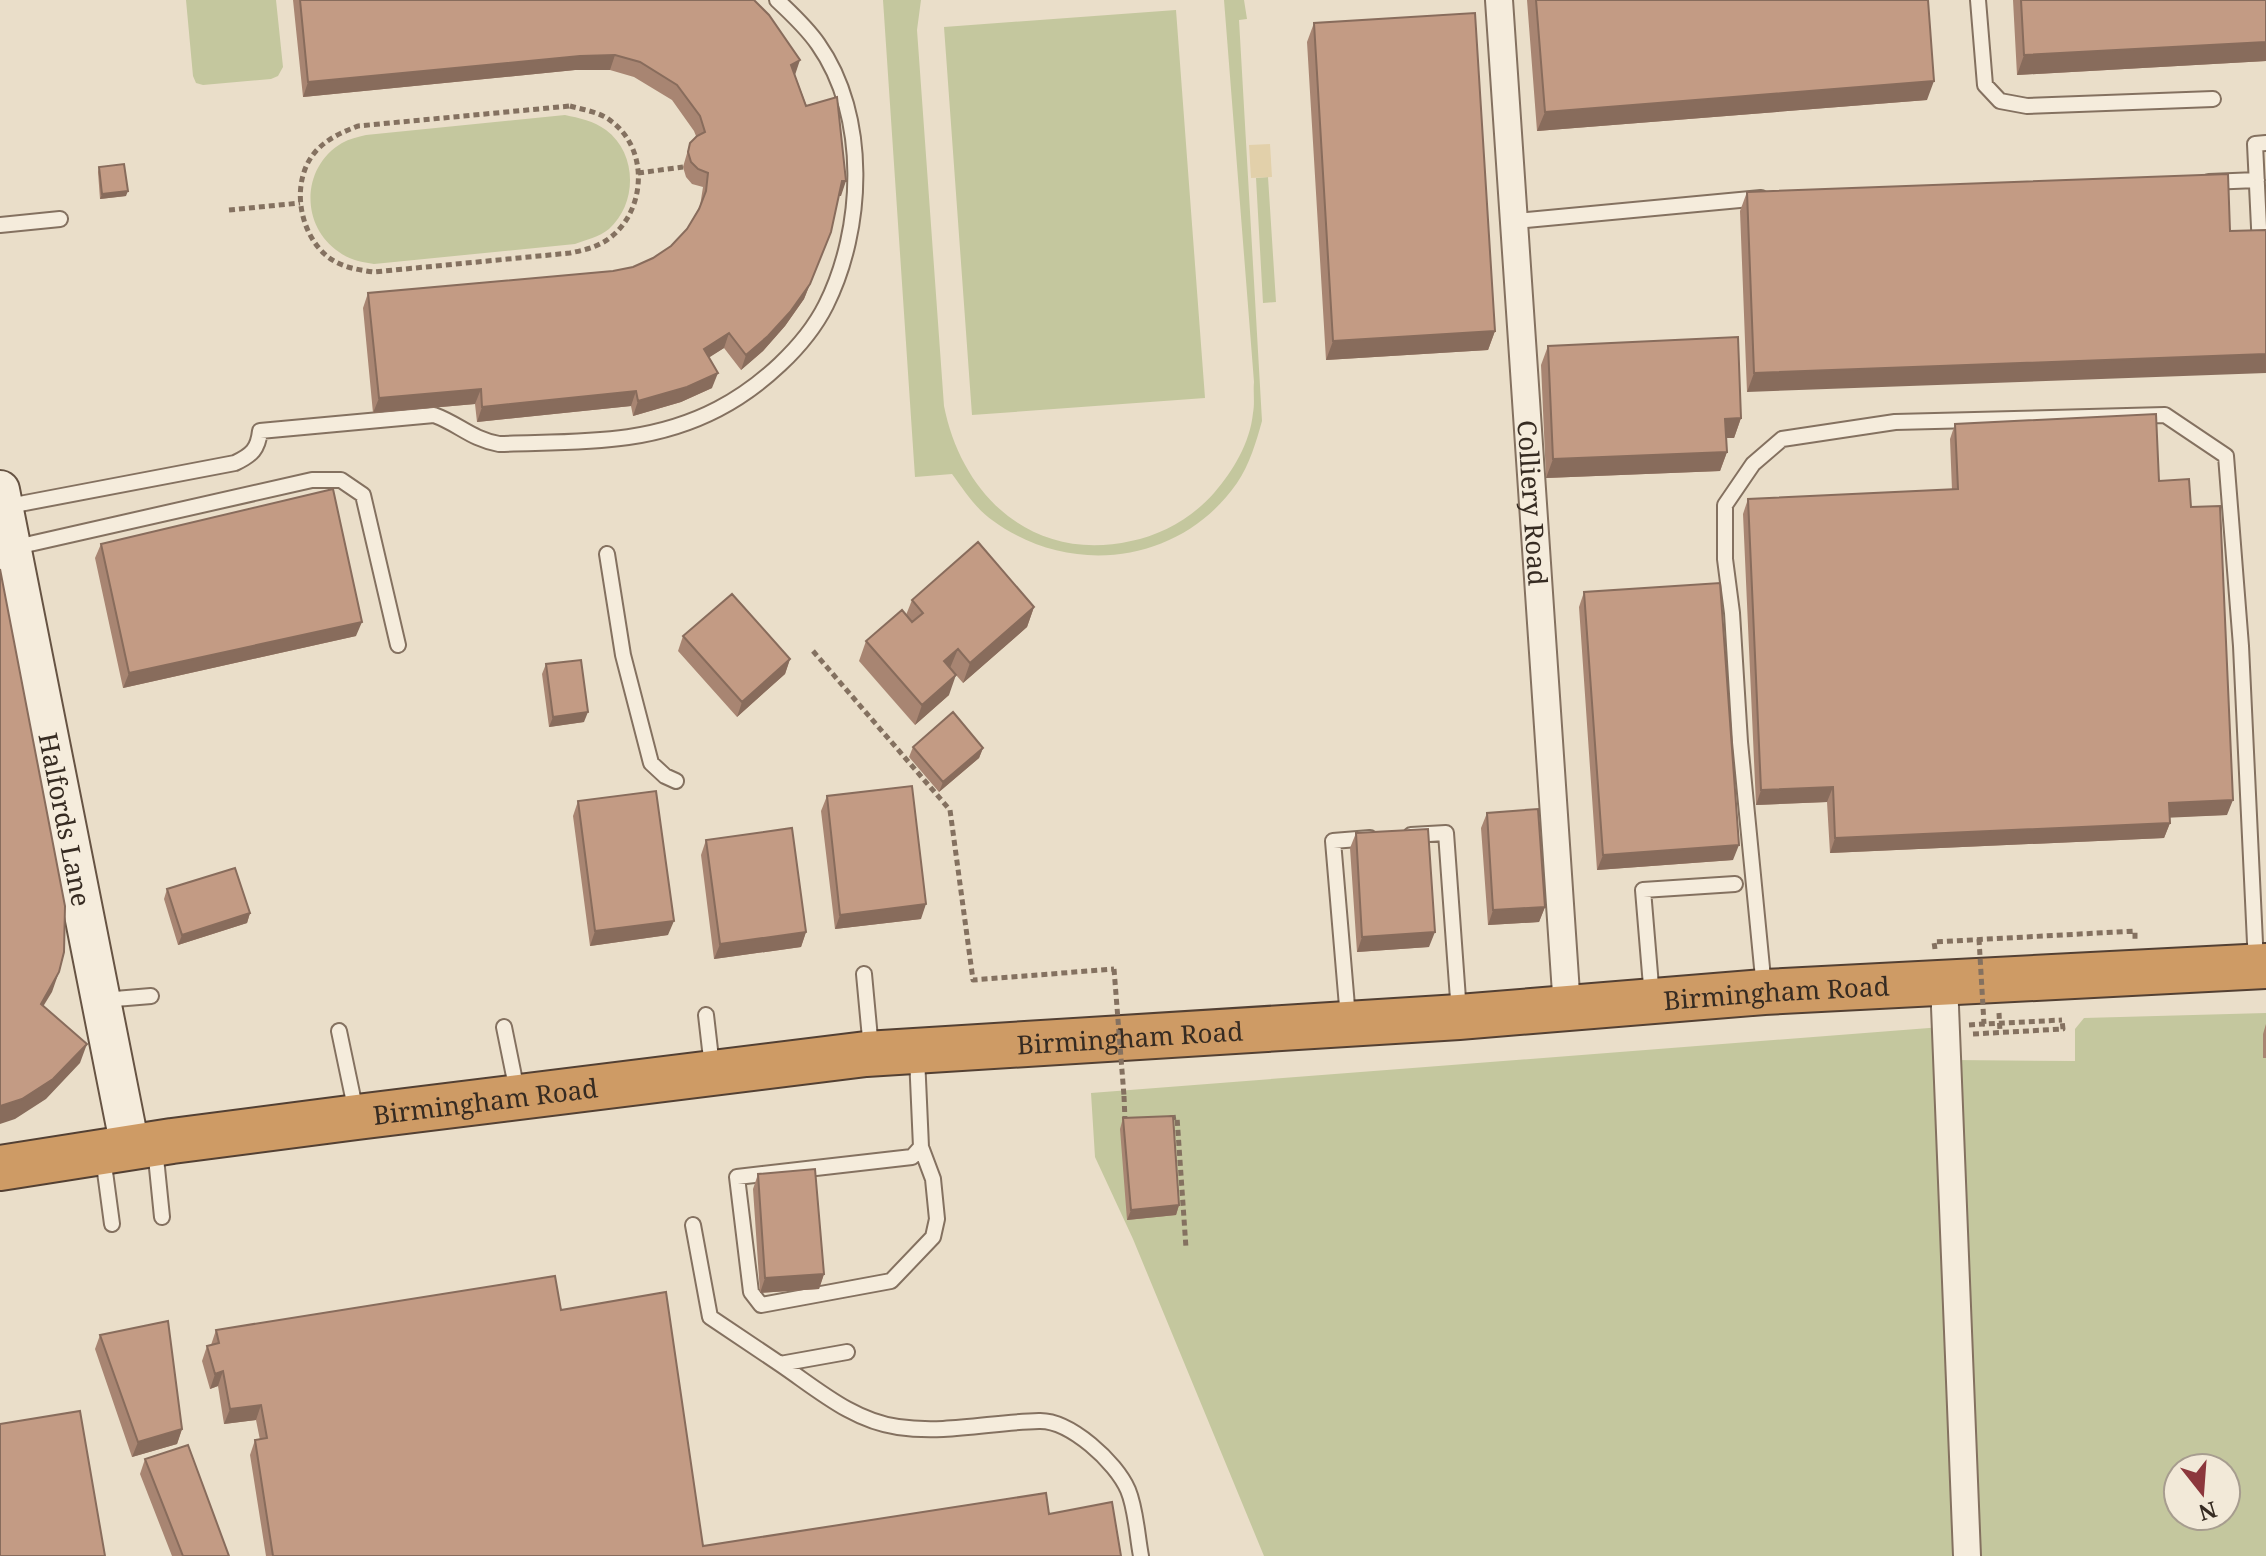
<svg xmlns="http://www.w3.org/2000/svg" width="2266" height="1556" font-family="'Noto Serif',serif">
<rect width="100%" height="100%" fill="#eadec9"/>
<path fill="#c4c79e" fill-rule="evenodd" d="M186 0H276L283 67 278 76 271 79 203 85 196 83 193 76Z
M883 0H921L917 30 944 406C962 497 1034 563 1131 541 1162 535 1193 517 1214 493 1233 471 1250 443 1253 413 1255 403 1253 392 1254 382L1224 0H1244L1247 19 1239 20 1262 421C1256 442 1250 464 1237 483 1181 564 1070 578 992 520 975 508 964 490 952 474L915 477Z
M1176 10 1205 398 972 415 944 27Z
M565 115C579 118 594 121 606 130 637 153 638 203 609 229 599 237 586 240 575 244L374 264C361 262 350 260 339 252 300 226 301 167 342 143 349 139 358 137 366 135Z
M1268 177 1276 302 1263 303 1256 178Z
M2266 1013V1556H1264L1133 1239 1095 1157 1091 1093 1942 1027 1953 1060 2075 1061V1029L2084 1018ZM2178 1468H2226V1516H2178Z"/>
<path fill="#e2d0aa" d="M1270 144 1272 177 1251 178 1249 145Z"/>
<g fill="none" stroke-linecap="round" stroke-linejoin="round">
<g stroke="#847160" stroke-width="18">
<path id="lane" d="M1978 0 1985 85 2000 101 2027 106 2213 99
M2209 182 2257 180
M1516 221 1761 198
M0 225 60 219
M2260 248 2255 144 2266 143
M4 507 235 463C252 455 258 449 260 431L434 415C459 424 471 439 499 444 577 441 647 446 718 409 760 387 805 347 826 305 864 229 869 116 818 44 807 28 791 13 777 0
M12 548 312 480H341L363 495 398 645
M607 554 623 655 651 763 665 776 676 781
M1411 835 1446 833 1459 1013
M864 974 871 1049
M1764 988 1740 742 1732 613 1725 559V505L1753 464 1782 439 1895 422 2165 415 2226 456 2241 646 2256 964
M1652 998 1643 890 1735 884
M103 1000 151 996
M706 1015 712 1067
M1348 1018 1333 841 1370 838
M504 1027 517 1091
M339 1031 356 1112
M917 1057 921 1147 912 1157 737 1177 751 1292 761 1305 891 1281 933 1237 937 1219 933 1179 921 1147
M155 1148 162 1217
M103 1157 112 1224
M693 1225 710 1317 780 1364 847 1352
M780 1364C817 1389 853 1421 898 1427 946 1434 992 1422 1039 1421 1070 1420 1116 1462 1128 1490 1136 1509 1137 1535 1141 1556"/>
</g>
<g stroke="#847160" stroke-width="30">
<g id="street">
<path id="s1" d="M1499 0 1567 1008"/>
<path d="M1944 982 1967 1556"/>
</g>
</g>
<g stroke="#665343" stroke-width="42">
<g id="secondary">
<path id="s2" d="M0 490 130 1147"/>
</g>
</g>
<g stroke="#534033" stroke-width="48">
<g id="highway">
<path id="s3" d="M0 1168 172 1141 357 1117 866 1054 1459 1017 1764 992 2266 966"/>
</g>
</g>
<path stroke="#847160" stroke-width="5" stroke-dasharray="6 4" stroke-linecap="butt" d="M570 106C584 110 600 112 611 121 649 149 646 209 611 237 599 247 584 250 570 253L374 272C358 270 341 267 328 257 298 233 290 180 316 151 328 138 343 132 358 126Z
M638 173 683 167
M229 210 300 203
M813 651 950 810 973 980 1114 969
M1935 949 1934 942 2135 931V941
M1999 1013 2000 1032
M1969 1025 1984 1024
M1973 1034 2063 1029 2062 1020
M1124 1096 1125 1120H1128
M1170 1118 1177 1117 1186 1248"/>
<use href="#lane" stroke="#f5ecdc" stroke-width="14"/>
<use href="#street" stroke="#f5ecdc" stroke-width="26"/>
<use href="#secondary" stroke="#f5ecdc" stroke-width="38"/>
<use href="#highway" stroke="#ce9b65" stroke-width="44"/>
<path stroke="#847160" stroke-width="5" stroke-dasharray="6 4" stroke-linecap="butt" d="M1979 939 1984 1024 2062 1020
M1114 969 1124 1096"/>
</g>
<path fill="#a88572" d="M293 0H754L795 75 841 196H839L831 232 804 299 785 326 763 351 741 370 724 348 709 357 712 388 681 402 633 416 631 406 477 422 475 404 373 413 363 308 368 293 613 271 633 267 653 258 671 246 687 229 700 206 703 187 692 184 686 177 683 167 690 143 696 136 694 131 672 100 634 77 610 70H575L303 97Z
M1527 0H1928L1927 100 1537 131Z
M2013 0H2266V61L2017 75Z
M1314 23 1495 331 1488 350 1326 360 1307 42Z
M99 167 126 196 100 199 98 172Z
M2228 174 1747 392 1740 211 1747 192Z
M1548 346 1741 418 1734 438H1726L1727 452 1720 471 1546 478 1541 365Z
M1955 424 2159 481 2191 507 2227 815 2169 817 2170 823 2164 838 1830 853 1827 802 1756 805 1743 514 1748 499 1952 490 1950 439Z
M101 544 356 636 123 688 95 558Z
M1584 592 1733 860 1597 870 1579 607Z
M912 600 1034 607 1027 627 963 683 950 668 949 695 915 725 859 661 866 641 906 615Z
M683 636 790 659 785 674 737 717 678 651Z
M546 664 584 722 549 727 542 674Z
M913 747 983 748 979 758 939 792 909 757Z
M827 796 921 919 835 929 821 811Z
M578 801 668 935 590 946 573 816Z
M1487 813 1545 907 1539 922 1488 925 1481 828Z
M1356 833 1429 947 1357 952 1350 848Z
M706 840 806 932 801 947 714 959 701 855Z
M167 889 250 913 247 923 178 945 164 899Z
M2266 1024V1058H2263V1034Z
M1123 1118 1179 1205 1176 1215 1127 1220 1120 1129Z
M758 1174 824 1274 819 1289 760 1293 753 1189Z
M561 1310 703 1546 1049 1514 1121 1556H266L250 1455 255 1440H260L256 1420 224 1424 218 1386 210 1389 202 1361 207 1346 211 1345 216 1330Z
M100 1335 182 1429 177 1444 132 1457 95 1349Z
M145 1459 229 1556H172L140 1474Z"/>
<path fill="#886c5c" d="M2266 42V61L2017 75 2024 55Z
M615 55 610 70H575L303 97 308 82 580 56Z
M800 60 795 75 791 65Z
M1934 81 1927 100 1537 131 1545 112Z
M842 181H846L841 196H836Z
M128 191 126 196 100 199 102 194Z
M831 232 804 299 785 326 763 351 741 370 746 355Z
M1495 331 1488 350 1326 360 1333 341Z
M729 333 724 348 699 364 704 349Z
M2266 354V373L1747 392 1754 373Z
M718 373 712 388 681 402 633 416 638 401Z
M481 389 475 404 373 413 379 398Z
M636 391 631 406 477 422 482 407Z
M1741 418 1734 438H1718L1725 419Z
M1727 452 1720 471 1546 478 1553 459Z
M1034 607 1027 627 963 683 970 663Z
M362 622 356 636 123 688 129 673Z
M958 649 950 668 944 661Z
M790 659 785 674 737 717 742 702Z
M956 675 949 695 915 725 922 705Z
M588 712 584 722 549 727 553 717Z
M983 748 979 758 939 792 943 782Z
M1833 787 1827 802 1756 805 1761 790Z
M2233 800 2227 815 2163 818 2169 803Z
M2170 823 2164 838 1830 853 1835 838Z
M1739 845 1733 860 1597 870 1603 855Z
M926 904 921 919 835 929 840 915Z
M1545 907 1539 922 1488 925 1493 910Z
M250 913 247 923 178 945 182 935Z
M674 921 668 935 590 946 595 931Z
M806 932 801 947 714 959 720 944Z
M1435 932 1429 947 1357 952 1362 937Z
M59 972 52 992 33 1023 41 1004Z
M87 1044 80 1063 46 1099 15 1119 0 1124V1106Z
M1179 1205 1176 1215 1127 1220 1131 1210Z
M824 1274 819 1289 760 1293 765 1278Z
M223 1371 218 1386 210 1389 215 1374Z
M261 1405 256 1420 224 1424 230 1409Z
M182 1429 177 1444 132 1457 138 1442Z"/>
<path fill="#c39b84" stroke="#886c5c" stroke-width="2" d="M300 0H754L769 15 800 60 791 65 806 106 837 97 846 181H842L831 232 810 284 790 312 768 336 746 355 729 333 704 349 718 373 687 387 638 401 636 391 482 407 481 389 379 398 368 293 613 271 633 267 653 258 671 246 687 229 699 209 706 191 708 173 698 169 691 162 688 152 690 143 697 136 705 132 700 116 677 85 640 62 615 55 580 56 308 82Z
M1536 0H1928L1934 81 1545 112Z
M2021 0H2266V42L2024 55Z
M1475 13 1495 331 1333 341 1314 23Z
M124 164 128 191 102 194 99 167Z
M2228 174 2230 231 2266 230V354L1754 373 1747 192Z
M1738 337 1741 418 1725 419 1727 452 1553 459 1548 346Z
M2156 414 2159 481 2189 479 2191 507 2220 506 2233 800 2169 803 2170 823 1835 838 1833 787 1761 790 1748 499 1958 489 1955 424Z
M333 489 362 622 129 673 101 544Z
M978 542 1034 607 970 663 958 649 944 661 956 675 922 705 866 641 902 610 912 622 923 613 912 600Z
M0 569 65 906 64 952 59 972 41 1004 87 1044 53 1079 22 1099 0 1106Z
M1720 583 1739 845 1603 855 1584 592Z
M732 594 790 659 742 702 683 636Z
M581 660 588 712 553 717 546 664Z
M953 712 983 748 943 782 913 747Z
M912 786 926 904 840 915 827 796Z
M656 791 674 921 595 931 578 801Z
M1538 809 1545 907 1493 910 1487 813Z
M792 828 806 932 720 944 706 840Z
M1428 829 1435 932 1362 937 1356 833Z
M235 868 250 913 182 935 167 889Z
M1173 1116 1179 1205 1131 1210 1123 1118Z
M815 1169 824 1274 765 1278 758 1174Z
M555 1276 561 1310 666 1292 703 1546 1046 1493 1049 1514 1112 1502 1121 1556H273L255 1440 267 1438 261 1405 230 1409 223 1371 215 1374 207 1346 219 1343 216 1330Z
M168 1321 182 1429 138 1442 100 1335Z
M80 1411 105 1556H0V1424Z
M188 1445 229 1556H183L145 1459Z"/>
<g text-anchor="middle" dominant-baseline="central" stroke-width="8" stroke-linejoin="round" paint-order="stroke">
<g font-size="26" fill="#362b22" stroke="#f2e9d8">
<text stroke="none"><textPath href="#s1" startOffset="504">Colliery Road</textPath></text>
<text stroke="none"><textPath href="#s2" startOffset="336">Halfords Lane</textPath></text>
<text stroke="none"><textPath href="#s3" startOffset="1786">Birmingham Road</textPath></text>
<text stroke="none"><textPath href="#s3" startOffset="1138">Birmingham Road</textPath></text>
<text stroke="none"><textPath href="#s3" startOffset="490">Birmingham Road</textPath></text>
</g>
</g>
<g transform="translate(2202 1492) rotate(163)"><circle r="38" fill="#f2e9d8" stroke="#a79d8f" stroke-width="2"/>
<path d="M0-6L14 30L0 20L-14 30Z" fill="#8c373c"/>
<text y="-12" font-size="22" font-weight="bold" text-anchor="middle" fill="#362b22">N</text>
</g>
</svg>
